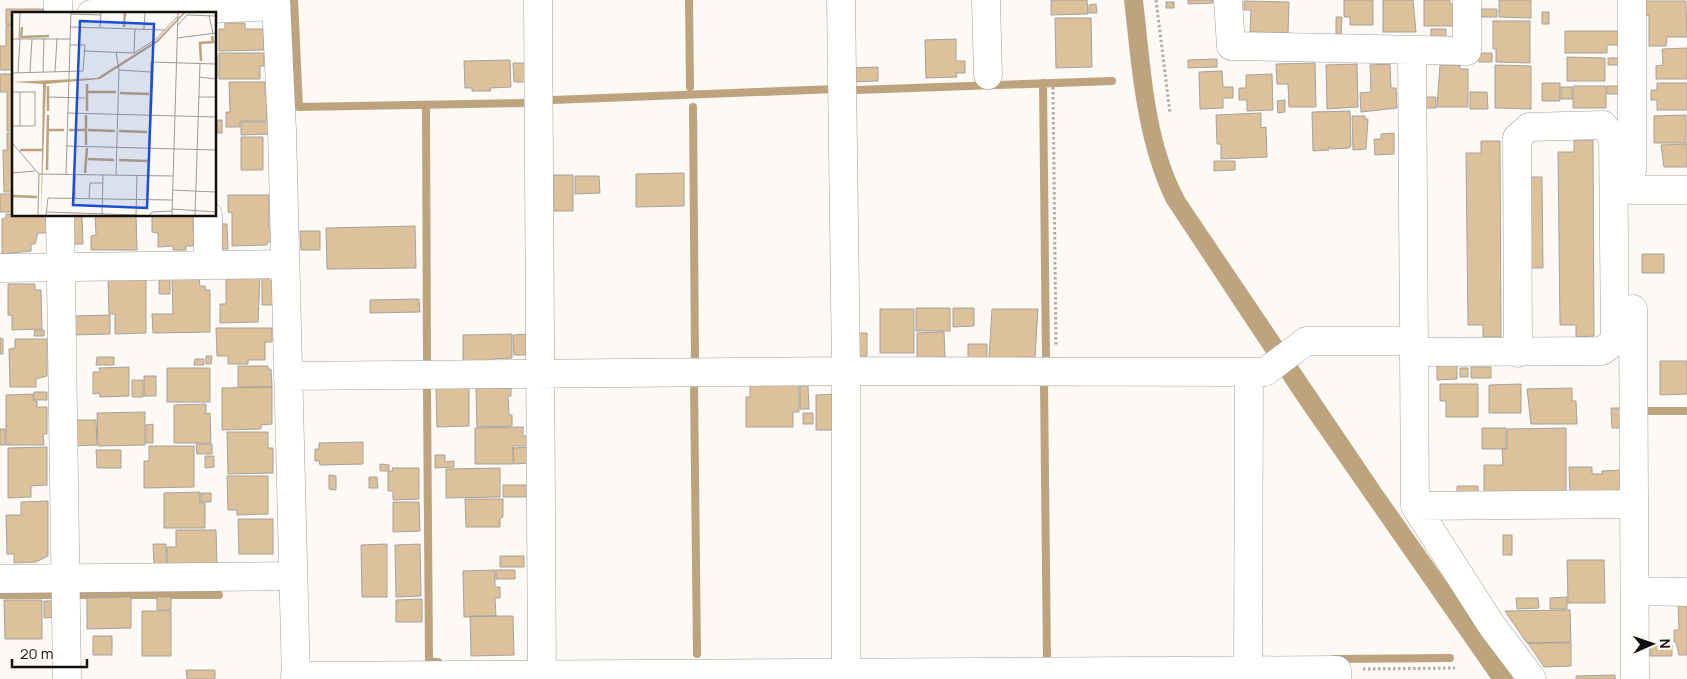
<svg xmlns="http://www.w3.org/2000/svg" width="1687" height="679" font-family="Manrope,sans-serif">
<rect width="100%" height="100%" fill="#fdf9f4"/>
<path fill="#bda37e" d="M1124 0H1143C1151 66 1153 138 1185 198L1380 487 1515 679H1491L1299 403 1166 202C1136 138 1132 69 1124 0Z"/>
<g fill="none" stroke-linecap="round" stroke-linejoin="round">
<path stroke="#bda37e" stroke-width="8" d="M294 0 299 107 529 103
M689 0 690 87
M1043 83 1046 360
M856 90 1112 81
M553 100 836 89
M426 105 427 364
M693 107 695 359
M1044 383 1047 661
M694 385 697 654
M427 389 429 662H438
M1645 411H1687
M0 595H53
M82 595H219
M1335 659 1450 658"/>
</g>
<path fill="#dcc19b" stroke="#a6a29d" d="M1051 0H1087L1088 14 1051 15Z
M1188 0H1213V3L1188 4Z
M1344 0H1373V25H1350V17H1344Z
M1383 0H1413L1416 32H1383Z
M1424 0H1450V4H1454V26H1424Z
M1499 0H1531V18L1499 17Z
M1244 1 1289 2 1288 33 1250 32 1251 10H1244Z
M1643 1H1686L1687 37H1667L1666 46H1649V15L1643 16Z
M1166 2H1174V8H1166Z
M1096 4 1097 13H1089V5Z
M6 9H44V14H14V24H6Z
M1480 9H1497V17H1480Z
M1542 12H1549V24H1542Z
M1336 17H1342L1341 34H1336Z
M1055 18H1091L1092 67 1056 68Z
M1493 21H1530V63L1496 62V49H1493Z
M225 23H245V29H263L264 50 219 51V29H225Z
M6 25H14V70H0V46H6Z
M1431 29H1446V38L1431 37Z
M1565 31H1622V45H1607V53H1565Z
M956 39V61H965V73H956L957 77 926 78 925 40Z
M1687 48V79H1656V66L1663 65 1662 49Z
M219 53H264V66H260V79H219Z
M1478 53H1492V62H1479Z
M215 55H217V77H215Z
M1567 57 1605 58V81H1567Z
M1608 58H1623V65H1608Z
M1217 59V67L1188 68V60Z
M510 60 511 87 490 88 491 91H472V88H465L464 61Z
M513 63H529V82H514Z
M1315 63 1316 107H1289L1288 84H1277L1276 64Z
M1357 64 1358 107 1327 109 1326 65Z
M1390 64 1391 88H1396L1397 108 1361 112 1360 93 1371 92 1370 65Z
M1440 65H1460V69H1468V107H1437Z
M1495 65 1531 66V109L1495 108Z
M878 67V81L850 82V68Z
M1222 71 1223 87H1233V98H1223V108L1200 109 1199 72Z
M0 74H14V131H7V92H0Z
M1272 74 1273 110 1247 111V100H1239V88H1246V75Z
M229 82H265V96H269L266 121H240V127H226V112H230Z
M1542 83H1560V101H1542Z
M1657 83H1687V110H1657V100H1651V90H1657Z
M1573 86H1606V108H1573Z
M1607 86H1623V94H1607Z
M1561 87H1572V99H1561Z
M1470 92H1487L1488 109H1470Z
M1426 97H1436V108H1426Z
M1285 100V112L1278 113 1277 101Z
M1350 111 1351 146 1349 148 1331 149 1329 146V150L1313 151 1312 112Z
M1261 113V128L1266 127 1267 157 1221 159V144H1217L1216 115Z
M1686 115V143H1654V116Z
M1352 116H1365V119H1368L1366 149 1353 150Z
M217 120H222V133H217Z
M241 122H270V134L241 135Z
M7 133H14V192H4L3 150H7Z
M1394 133V154L1375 155 1374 139H1381V134Z
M241 137H263V170H241Z
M1574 140H1593L1594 336 1576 337V325H1560L1558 152H1574Z
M1481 141H1500L1501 337H1483V325H1468L1466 153H1481Z
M1687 144V167H1664L1661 145Z
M1214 161H1235V170L1214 171Z
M684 173V206L636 207V174Z
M553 175H573V211H554Z
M575 176H599L600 193 575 194Z
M1528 177H1542L1543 268H1529Z
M0 194H14V212H0Z
M228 195H269V229H272V242H267V245L232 246V213L228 212Z
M6 214 46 215 47 233H38L35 244H31V251L2 254V219L6 218Z
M73 215H82L83 244H74Z
M95 215H136L137 250H91V236L96 235Z
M152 215H193V231H195L193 246H186V250H173V246L158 247V233L152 232Z
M217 224H227L228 249H218Z
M415 226 416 268 327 269 326 228Z
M300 231H320V250H301Z
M1642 254H1664V273H1642Z
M262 276 273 282V305H262Z
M159 277H170V294H159Z
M226 277H260L258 322 220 323V304H226Z
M146 278V333L115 334V314H109L108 279Z
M199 278 200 286H205L206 290H210V332L153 333 152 314H173L172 279Z
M8 284H35V290H41L42 329 12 330V315H8Z
M419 299 420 312 370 313V300Z
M916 308H950V331H916Z
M953 308H974V326L953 327Z
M880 309H914V353H880Z
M992 309H1038L1035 357 989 358Z
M110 315V334L74 335V316Z
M216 328H272V342H265V360H248V364H228V356H217Z
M35 330H44V336H34Z
M944 332 945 357 917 358V333Z
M857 333H867V356H858Z
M512 334V358L492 359V364H463V335Z
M529 334V355H514L513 335Z
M0 338 3 339V354H0Z
M15 339H47V376L36 379V387H10L9 349 15 348Z
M968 344H987V359H968Z
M206 356H212L211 364H206Z
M97 357H114V365H96Z
M195 359H204V365H194Z
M1660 361H1687V394L1660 395Z
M1437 364H1457V379L1437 380Z
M238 366H268V369H271L272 387H238Z
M129 367V396L100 397 99 393 93 394V372H100L99 368Z
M1471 367H1491V378H1471Z
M167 368H210V402H167Z
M1460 368H1468V377H1460Z
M144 376H156V396H144Z
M132 380H143V397H132Z
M799 382V412H793V427H746V397H750V383Z
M1440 384H1478V417H1446V401H1440Z
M1521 384V413H1489V385Z
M808 385 809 409H800V386Z
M272 387V424L261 425V429L222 430V388Z
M469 387V426L437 427 436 388Z
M476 388H511V396H508L509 415H512V426L477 427Z
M1572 388V401H1576L1577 424H1531L1527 389Z
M34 392H47V400H34Z
M33 394V401H37V407H47V434H43L44 445H6V395Z
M837 394 838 430H816V395Z
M206 404V414L210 413 211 443H174V405Z
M1611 408H1622L1623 428H1612Z
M145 412V445L98 446 97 413Z
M803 413H813V424H803Z
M73 420H96L97 445 73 446Z
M153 424V443H146V425Z
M523 427V436H528V446H513V464H475V428Z
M1482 428H1506V449H1482Z
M1566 428V493L1484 494V465H1503L1502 449H1507V429Z
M0 429H5V445H0Z
M227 432H268V448H273V473L228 474Z
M363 442V464L320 465 319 461H315V449H319V443Z
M196 444H212V454H197Z
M149 446H194V487L144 488V461H149Z
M47 447V485L31 486V497L8 498V448Z
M531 447V463L514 464 513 448Z
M96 450H121V468H97Z
M435 455H445V462L454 461V467L435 468Z
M205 456H214V467L205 468Z
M380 464 389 465V471H380Z
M1569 467H1592V474H1602V471L1624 470 1625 493 1570 494Z
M392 468H419V499L393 500V491H388V471H393Z
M500 468V497L446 498V469Z
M329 475 336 476V490L329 489Z
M227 476H268V514L237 515V510H228Z
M369 477H377L378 488H369Z
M503 485H530L531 497H503Z
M1457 486H1478V496H1457Z
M200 492V503H205V528H164V493Z
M201 493H211V502H201Z
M465 499H503V517L500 518V527H466Z
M48 501V556L36 562 14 563V554H7L6 515H21V502Z
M393 502H419L420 531 393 532Z
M238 519H273V554H239Z
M176 530H216L217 564H167V547H176Z
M1503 535H1512V555H1503Z
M153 544H166V564H154Z
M387 544V597H362L361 545Z
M420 544 421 596 396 597 395 545Z
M500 556H524V567H500Z
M1567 560H1604L1605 603H1568Z
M495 570V587H500V598H495L496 616 464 617 463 571Z
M496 570H515V579H496Z
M131 597V628L87 629V598Z
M157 597H171V610H157Z
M1567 597V609H1550V598Z
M1516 598H1538L1539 608 1517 609Z
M422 599V622H396V600Z
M4 600H42V639H5Z
M44 601H56L57 617 44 618Z
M1678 603H1687V655H1679L1676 642H1674V630H1679Z
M1570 610 1571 642 1527 643 1505 611Z
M142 611H171V656H142Z
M470 616H513L514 655 471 656Z
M93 636H112V655H93Z
M1528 643H1571V666L1544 667Z
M1650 645H1672V656H1650Z
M186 670H215V679H187Z
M1615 675V679H1576V676Z"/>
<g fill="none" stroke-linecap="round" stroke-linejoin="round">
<g stroke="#a39f9a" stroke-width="29">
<path id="minor" d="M58 0V14
M276 0 282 131 296 679
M538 0 542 679
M841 0 846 371V679
M986 0 988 75
M1228 0 1231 46 1467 51V0
M1632 0V171
M91 14 276 6
M1412 50 1415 506 1492 626 1532 679
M1632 190H1687
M60 215 67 679
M208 215V265
M0 268 285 264
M1633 309 1635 679
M1414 352 1602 351 1615 341 1613 137 1603 125 1529 127 1517 138 1518 353
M1249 372H1265L1306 341H1414
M288 376 846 371 1249 372 1248 670
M1415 506 1634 504
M0 579 293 576
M1635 591 1687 592
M295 676 1337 670V679"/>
</g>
<path stroke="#b0aca9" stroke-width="3" stroke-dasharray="2.5 2.5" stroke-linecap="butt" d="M1156 0 1170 113
M1053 87 1056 347
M1363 669 1455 668"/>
<use href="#minor" stroke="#fff" stroke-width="28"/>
</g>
<g transform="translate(12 12)">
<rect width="204" height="204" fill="#fdf9f4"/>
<path d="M172 0H174L146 30 88 67 34 72 29 203 31 72 0 70 85 66 145 28Z" fill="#bda37e"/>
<path fill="none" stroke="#bda37e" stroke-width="2.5" d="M10 15 9 25 37 24M112 15 113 0M189 49 188 31 201 30 200 24M75 72V99M75 80H104M108 81 137 82M36 99V74M74 103V133M36 118H52M57 118H74M76 118 103 119M107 119 135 120M8 138H30M76 147 102 148M107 148 135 149M35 158 36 103M73 161 75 136M0 184 25 185"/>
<path fill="none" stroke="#9f9c98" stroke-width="1" d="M59 2 89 3M197 3 201 22M166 13 175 3 204 4M59 15 153 18M88 16 89 0M132 17 133 0M165 26 204 21M0 27H58M7 27 8 0M72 39 122 41 144 27 166 4M104 40 107 58M122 41 123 17M18 60 20 27M31 60 32 26M43 60 45 26M0 61 71 59 73 33H58M6 61 8 27M187 65 204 67M0 80H23V114H0M37 85 73 86M186 85H204M55 101 204 105M8 114V80M0 131 27 162 161 164M54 134 204 138M0 161 23 159M54 163 59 0M63 163V187M104 163 107 58 139 60M136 163 139 50 204 52M160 178 204 180M77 187 78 171H91M160 197 204 200M35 200 124 203M26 203 27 162M34 203 36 186 160 188M90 203 91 163M124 203 125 163M138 203 140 200 160 199M160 203 166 0M183 203 188 51"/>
<path fill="#1d4ed8" fill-opacity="0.15" stroke="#1d4ed8" stroke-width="2.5" d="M68 9 142 12 135 196 61 193Z"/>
<rect width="204" height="204" fill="none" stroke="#12100f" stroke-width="2.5"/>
</g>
<g transform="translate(1652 644) rotate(88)" stroke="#fdf9f4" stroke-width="4" paint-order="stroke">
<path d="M0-4L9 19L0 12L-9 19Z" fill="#12100f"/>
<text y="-8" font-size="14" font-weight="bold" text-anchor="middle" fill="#12100f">N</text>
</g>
<path d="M12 659v8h75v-8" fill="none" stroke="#12100f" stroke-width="2.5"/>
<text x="20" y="659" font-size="15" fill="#12100f" stroke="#fdf9f4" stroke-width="4" paint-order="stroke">20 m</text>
</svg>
